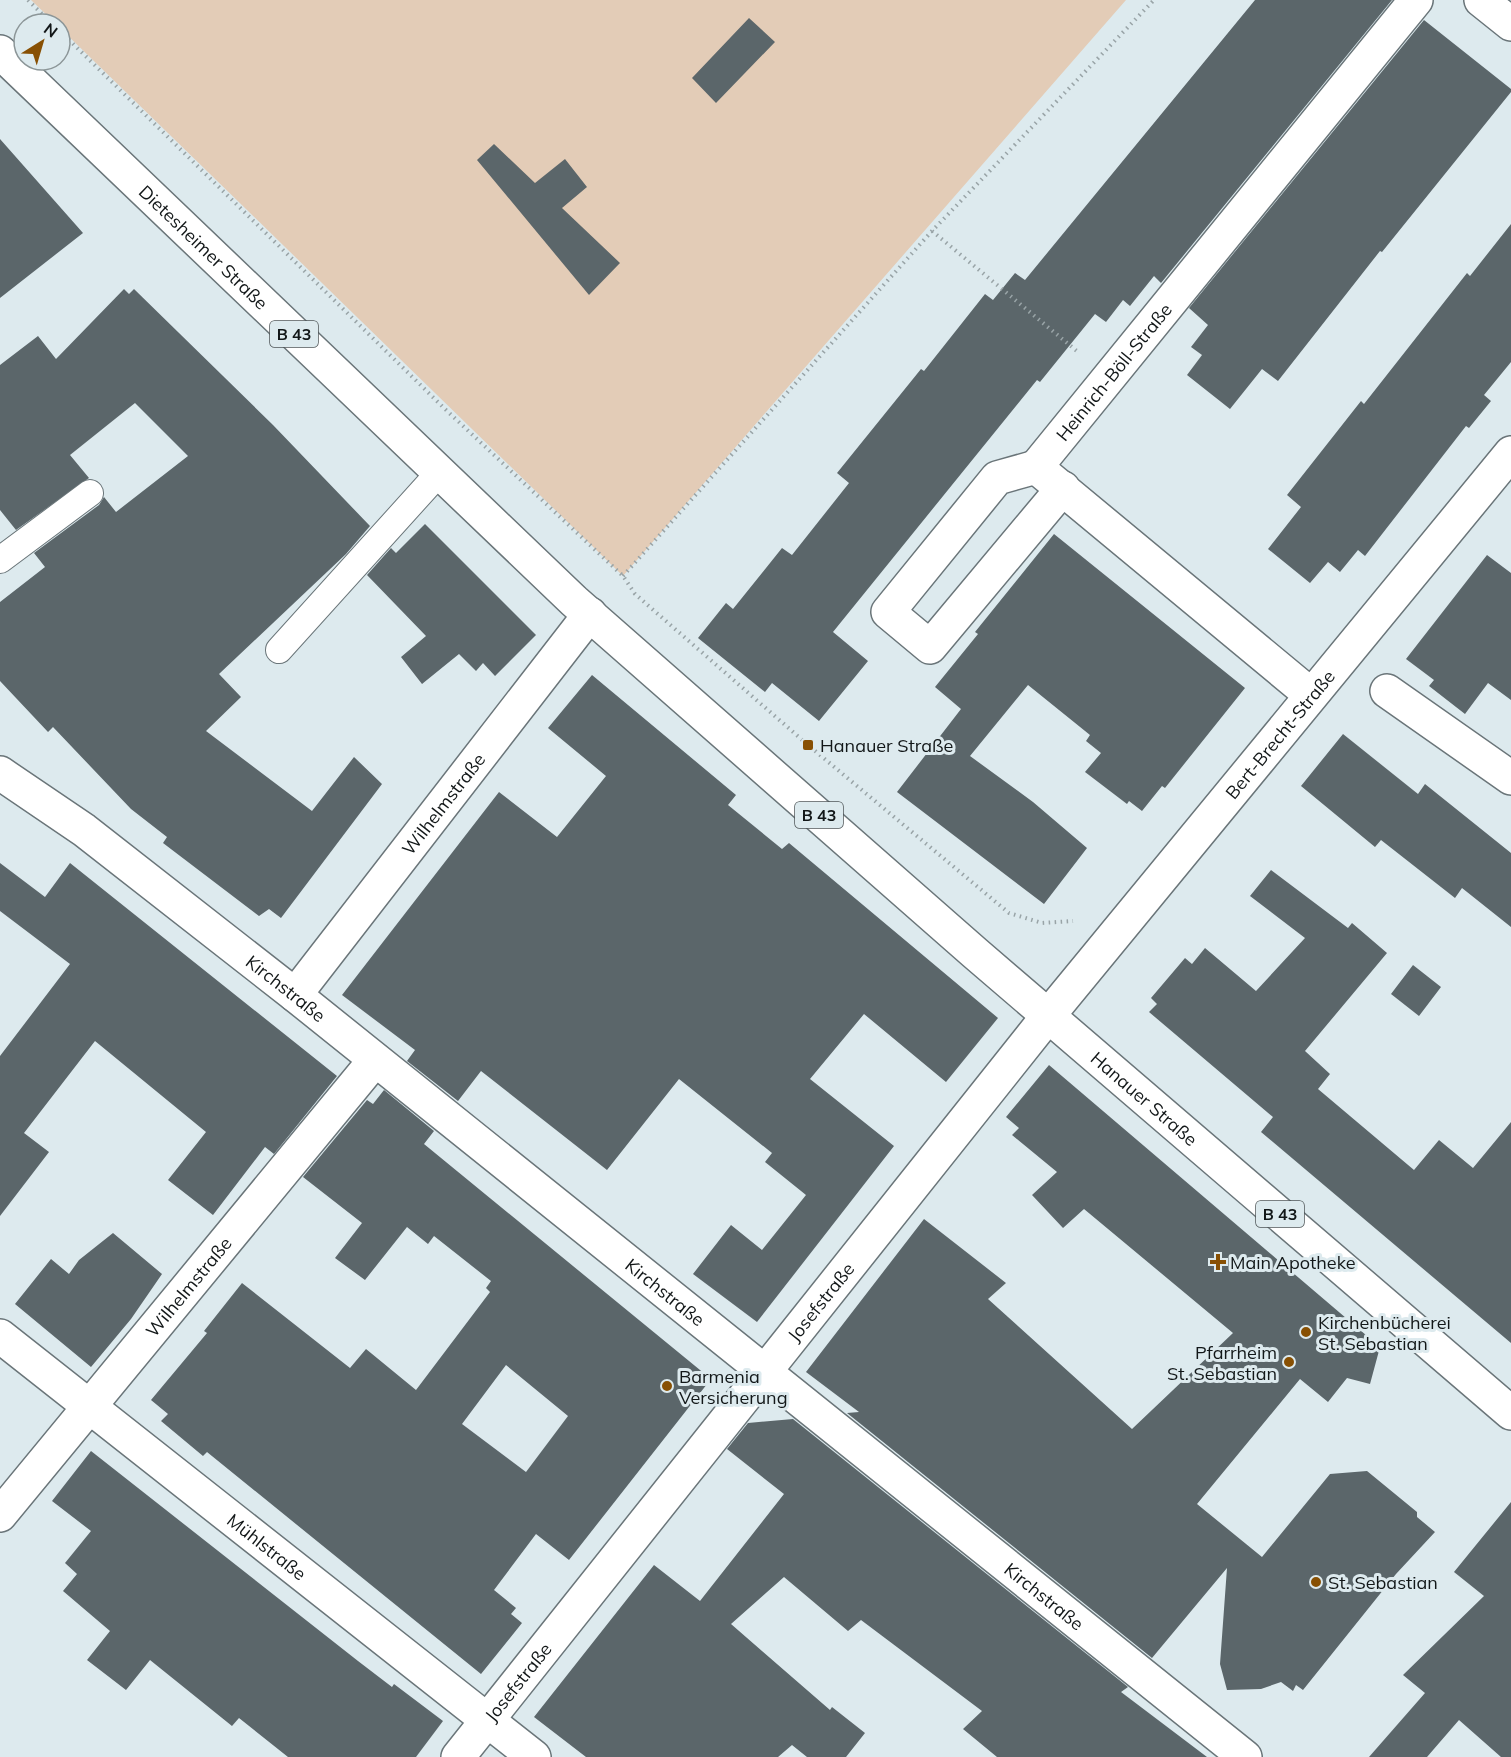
<svg xmlns="http://www.w3.org/2000/svg" width="1511" height="1757" font-family="Mulish,sans-serif">
<rect width="100%" height="100%" fill="#ddeaee"/>
<path fill="#e3ccb7" d="M31 0H1126L623 576 60 28V24H56Z"/>
<path fill="#5b666a" fill-rule="evenodd" d="M1255 0H1392L1161 283 1154 276 1130 306 1123 300 1106 322 1095 314 1040 382 1037 380 833 632 868 661 819 721 772 683 765 692 698 638 726 603 733 609 782 548 792 555 849 483 837 473 921 369 924 371 985 294 993 300 1015 273 1025 280Z
M749 18 775 42 716 103 692 78Z
M1424 20 1511 89V92L1382 252 1380 251 1278 381 1262 369 1230 409 1187 375 1202 355 1191 347 1208 325 1189 308Z
M0 139 83 233 0 298Z
M494 144 535 183 565 159 587 187 562 208 620 263 589 295 477 160Z
M1511 224V362L1484 395 1491 401 1469 428 1466 426 1365 556 1358 550 1340 572 1328 562 1310 583 1268 549 1301 507 1287 495 1361 401 1364 404 1467 273 1470 276Z
M124 289 129 294 134 289 273 425 370 526 346 554 219 674 241 697 206 731 312 811 354 757 382 784 281 918 269 909 259 916 163 843 167 837 131 809 53 727 48 732 0 681V602L45 567 34 553 99 505 104 497 116 512 188 456 135 403 70 455 89 478 16 530 0 510V365L38 336 56 359Z
M425 524 536 635 495 676 483 663 476 671 459 654 422 684 401 657 426 636 367 575 391 548 396 553Z
M1054 534 1245 688 1165 788 1162 786 1142 811 1129 801 1127 804 1085 772 1101 753 1086 741 1090 735 1028 685 970 756 1033 802 1087 848 1044 904 897 792 961 709 935 687 978 634 975 632Z
M1487 555 1511 573V700L1488 683 1465 714 1429 686 1434 680 1406 659Z
M592 675 736 795 728 805 782 849 789 843 998 1018 946 1082 864 1014 810 1079 894 1146 757 1322 693 1274 731 1225 762 1250 806 1195 765 1162 772 1153 679 1079 607 1170 481 1071 458 1101 407 1061 415 1050 342 995 499 792 557 837 606 776 548 728Z
M1343 734 1418 794 1425 784 1511 853V927L1462 888 1455 898 1381 840 1375 847 1301 786Z
M0 863 45 897 70 863 337 1076 274 1154 265 1147 213 1215 168 1180 206 1132 95 1041 24 1133 49 1152 0 1216V1056L70 964 0 911Z
M1271 870 1348 928 1352 923 1387 953 1305 1051 1330 1074 1318 1089 1414 1170 1439 1140 1473 1168 1511 1122V1343L1261 1132 1273 1117 1149 1012 1157 1004 1151 998 1185 958 1192 964 1205 948 1256 991 1305 938 1250 896Z
M1413 965 1441 987 1419 1016 1391 994Z
M1049 1065 1380 1347 1370 1384 1347 1378 1328 1402 1300 1379 1197 1504 1262 1557 1330 1474 1367 1471 1417 1512V1517L1435 1532 1396 1574 1303 1690 1296 1685 1293 1691 1281 1682 1261 1689 1227 1690 1220 1664 1227 1568 1152 1658 847 1413 859 1412 806 1372 924 1219 1006 1283 988 1299 1132 1429 1233 1333 1084 1209 1063 1228 1032 1195 1057 1172 1012 1135 1019 1128 1006 1117Z
M384 1090 434 1131 424 1144 711 1379 569 1560 536 1534 494 1590 516 1608 511 1614 522 1623 481 1674 207 1452 203 1456 161 1421 168 1414 151 1400 207 1333 204 1331 242 1283 350 1368 366 1349 416 1390 490 1292 486 1288 491 1281 434 1236 428 1244 407 1227 365 1280 335 1258 362 1223 303 1177 367 1100 373 1104ZM506 1365 568 1416 526 1472 462 1424Z
M113 1233 162 1274 131 1319 91 1367 15 1304 51 1259 69 1274 79 1260Z
M793 1419 1128 1687 1121 1692 1207 1757H997L963 1729 982 1711 861 1620 848 1631 784 1577 731 1624 830 1710 832 1707 865 1733 846 1757H807L792 1745 778 1757H586L534 1717 654 1565 700 1601 784 1494 727 1449 748 1423Z
M91 1451 358 1661 392 1687 394 1684 443 1721 416 1757H288L239 1718 232 1726 150 1660 126 1690 87 1660 110 1631 63 1591 77 1574 65 1563 91 1531 52 1501Z
M1511 1502V1757H1501L1459 1720 1427 1757H1369L1425 1693 1403 1675 1484 1596 1454 1572Z"/>
<g fill="none" stroke-linecap="round" stroke-linejoin="round">
<g stroke="#6a7579" stroke-width="28">
<path id="service" d="M0 560 90 493
M279 650 438 474"/>
</g>
<g stroke="#6a7579" stroke-width="36">
<g id="minor">
<path d="M1481 0 1511 24"/>
<path d="M1036 467 997 478 888 612 930 647 1063 488"/>
<path d="M1387 691 1511 778"/>
<path id="s1" d="M1311 695 1036 467 1416 0"/>
<path id="s2" d="M0 773 84 830 295 995 1245 1757"/>
<path id="s3" d="M295 995 590 614"/>
<path id="s4" d="M0 1336 534 1757"/>
<path id="s5" d="M0 1515 375 1060"/>
<path id="s6" d="M458 1757 1048 1016 1511 453"/>
</g>
</g>
<g stroke="#6a7579" stroke-width="36">
<g id="primary">
<path id="s7" d="M0 52 574 601 975 953 1511 1413"/>
</g>
</g>
<path stroke="#99a4a7" stroke-width="4" stroke-dasharray="1.5 4.5" stroke-linecap="butt" d="M28 0 52 24
M60 31 445 409 623 576 635 594 808 745 1009 913 1042 923 1073 921
M932 231 1078 352
M623 576 932 231 1154 0"/>
<use href="#service" stroke="#fff" stroke-width="26"/>
<use href="#minor" stroke="#fff" stroke-width="33"/>
<use href="#primary" stroke="#fff" stroke-width="33"/>
</g>
<g fill="#885003" stroke="#ddeaee" stroke-width="2">
<rect x="802" y="739" width="12" height="12" rx="3"/>
<path d="M1215 1253h6v6h6v6h-6v6h-6v-6h-6v-6h6z"/>
<circle cx="1306" cy="1332" r="6"/>
<circle cx="1289" cy="1362" r="6"/>
<circle cx="667" cy="1386" r="6"/>
<circle cx="1316" cy="1582" r="6"/>
</g>
<g text-anchor="middle" dominant-baseline="central" stroke-width="6" stroke-linejoin="round" paint-order="stroke">
<g fill="#ddeaee" stroke="#4f5658" stroke-width="1.5">
<rect x="270" y="321" width="48" height="26" rx="4.5"/>
<rect x="795" y="802" width="48" height="26" rx="4.5"/>
<rect x="1256" y="1201" width="48" height="26" rx="4.5"/>
</g>
<g font-size="16" font-weight="bold" fill="#121718">
<text x="294" y="334">B 43</text>
<text x="819" y="815">B 43</text>
<text x="1280" y="1214">B 43</text>
</g>
<g font-size="18" fill="#121718" stroke="#ddeaee">
<text stroke="none"><textPath href="#s7" startOffset="282">Dietesheimer Straße</textPath></text>
<text stroke="none"><textPath href="#s1" startOffset="480">Heinrich-Böll-Straße</textPath></text>
<text stroke="none"><textPath href="#s6" startOffset="1312">Bert-Brecht-Straße</textPath></text>
<text stroke="none"><textPath href="#s3" startOffset="242">Wilhelmstraße</textPath></text>
<text stroke="none"><textPath href="#s2" startOffset="358">Kirchstraße</textPath></text>
<text stroke="none"><textPath href="#s7" startOffset="1551">Hanauer Straße</textPath></text>
<text stroke="none"><textPath href="#s5" startOffset="296">Wilhelmstraße</textPath></text>
<text stroke="none"><textPath href="#s2" startOffset="844">Kirchstraße</textPath></text>
<text stroke="none"><textPath href="#s6" startOffset="582">Josefstraße</textPath></text>
<text stroke="none"><textPath href="#s4" startOffset="340">Mühlstraße</textPath></text>
<text stroke="none"><textPath href="#s2" startOffset="1330">Kirchstraße</textPath></text>
<text stroke="none"><textPath href="#s6" startOffset="96">Josefstraße</textPath></text>
</g>
<g font-size="18" fill="#121718" stroke="#ddeaee" text-anchor="start">
<text x="820" y="745">Hanauer Straße</text>
<text x="1230" y="1262">Main Apotheke</text>
<text x="1318" y="1322">Kirchenbücherei<tspan x="1318" dy="21">St. Sebastian</tspan></text>
<text x="1277" y="1352" text-anchor="end">Pfarrheim<tspan x="1277" dy="21">St. Sebastian</tspan></text>
<text x="679" y="1376">Barmenia<tspan x="679" dy="21">Versicherung</tspan></text>
<text x="1328" y="1582">St. Sebastian</text>
</g>
</g>
<g transform="translate(42 42) rotate(37)"><circle r="28" fill="#ddeaee" stroke="#8c9698" stroke-width="1.5"/>
<path d="M0-4.5L10 22L0 15L-10 22Z" fill="#885003"/>
<text y="-9" font-size="16" font-weight="bold" text-anchor="middle" fill="#121718">N</text>
</g>
</svg>
